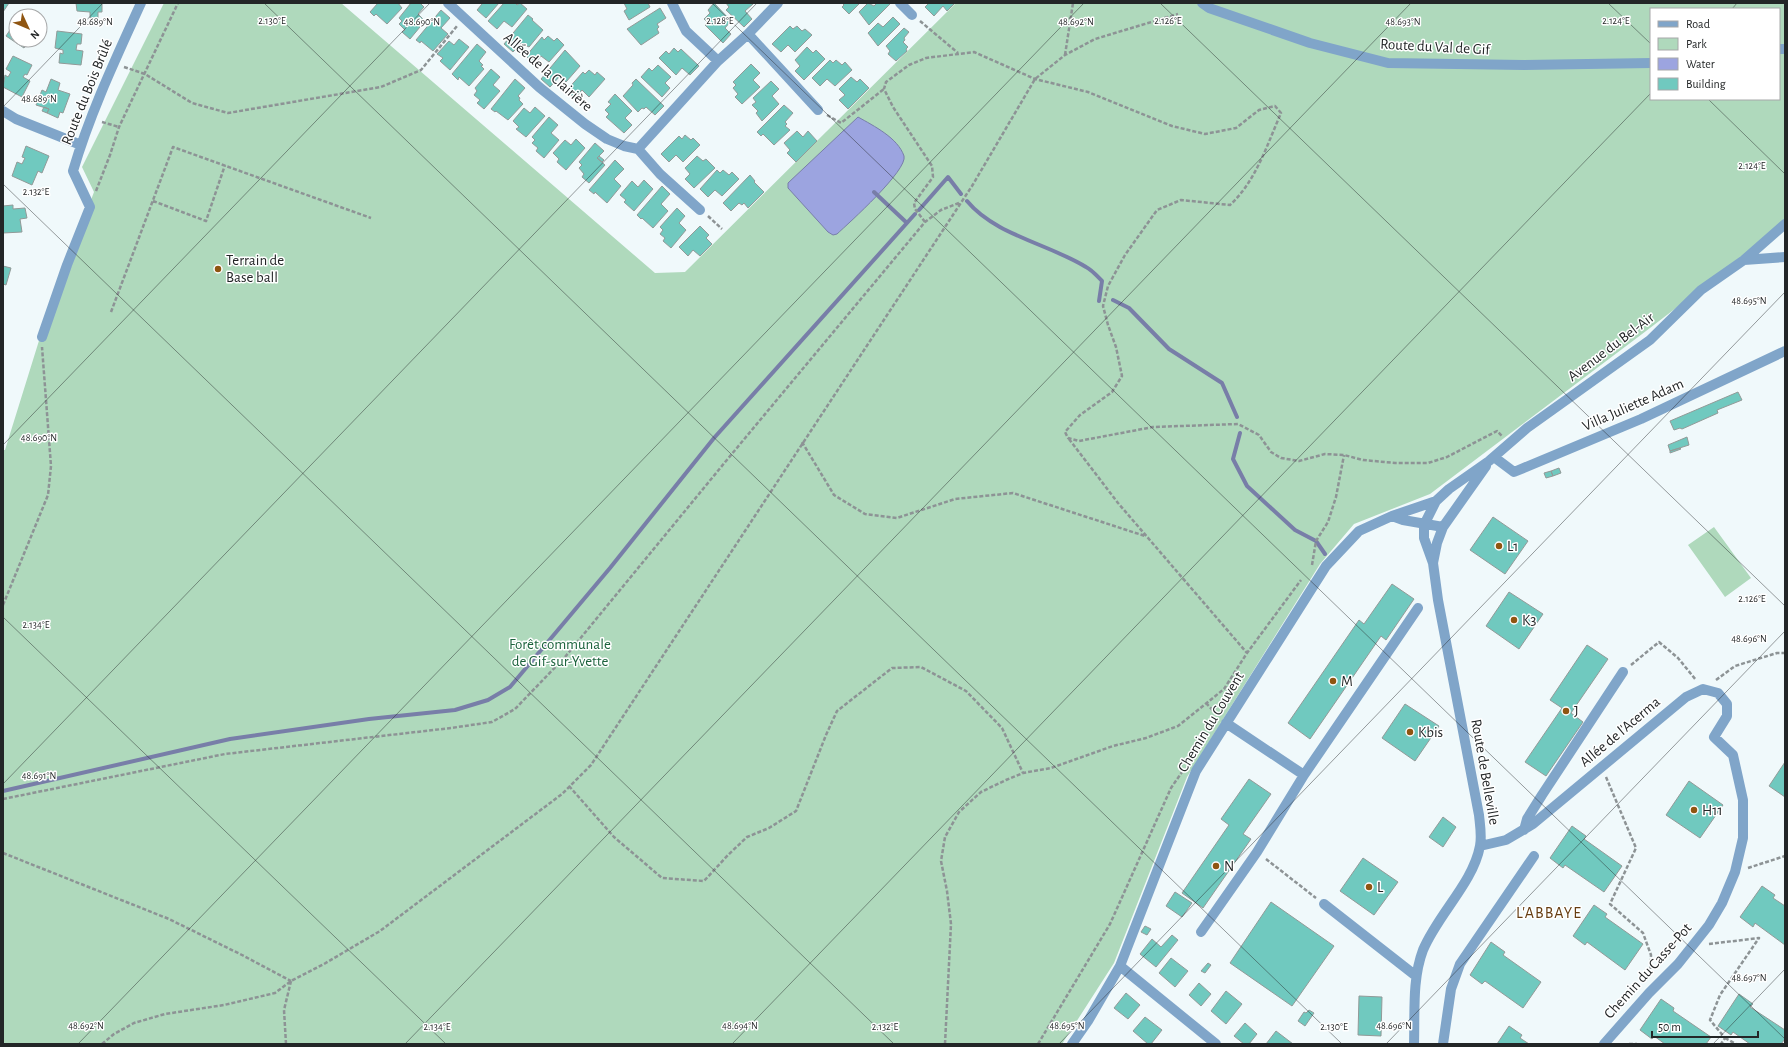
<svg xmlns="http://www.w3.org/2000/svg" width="1788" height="1047" font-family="'Alegreya Sans',sans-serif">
<rect width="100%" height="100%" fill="#f0f9fb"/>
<path fill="#afd9bc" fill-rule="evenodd" d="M164 3H341L655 273 685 272 956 3H1785V224L1650 328 1430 494 1354 524 1320 564 1187 777 1114 963 1062 1044H3V450H5L42 331 94 192 82 167ZM1651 9H1779V99H1651Z
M1714 527 1751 578 1725 597 1688 545Z"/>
<path fill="#9ca4e0" stroke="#787ea8" d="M858 117C874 126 898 138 904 156 908 170 849 223 837 234L833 235 828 232 788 188V183Z"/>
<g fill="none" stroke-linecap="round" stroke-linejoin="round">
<path stroke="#787ea8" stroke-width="4" d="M874 192 907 223
M967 201C995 235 1049 244 1086 267 1092 270 1097 276 1102 281L1099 301
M919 210 948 177 961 194
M1113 300 1129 308 1169 349 1222 383 1237 417
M1240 433 1233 459 1247 486 1295 530 1316 541 1325 554
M3 791 230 739 369 719 455 710 488 700 510 687 610 568 714 438 915 214"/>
</g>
<path fill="#70c9bf" stroke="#929a98" d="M3 3H9L3 12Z
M76 3H102V12H98V18H90V12L77 11Z
M378 3H398L402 8 387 24 376 14 374 16 370 12Z
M411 3H420L424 7 418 14 425 21 410 39 402 32 405 30 399 24 402 21 399 18Z
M481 3H499L486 18 477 10 482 4Z
M504 3H515L517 5 520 3 527 9 512 27 504 21 497 29 488 21Z
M624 3H648L650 7 629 20 624 11 627 9Z
M714 3 731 21 725 28 731 34 723 43 705 25 708 23 704 19 710 13 708 10Z
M726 3H751L753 4 745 11 752 19 744 27 726 10 729 7Z
M842 3H860L849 14 842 7 844 5Z
M868 3 874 6 877 3H891L869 25 859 12Z
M929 3H955L947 11 943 6 934 16 925 7Z
M660 8 666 18 657 24 659 27 657 29 659 33 641 45 627 29Z
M26 10 35 16H22Z
M441 10 450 18 441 28 448 34 433 51 421 41 420 43 416 40Z
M528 15 533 19 532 20 543 30 529 47 521 43 513 52 504 44Z
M893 17 900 24 878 46 868 33 878 23 883 27Z
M40 19 46 23 40 33Z
M14 24 16 25V40H30L24 48 6 36Z
M790 26 793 29 797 26 802 31 805 29 812 35 795 52 788 45 781 52 772 44Z
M904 28 909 32 904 38 905 40 903 42 908 47 906 49 907 51 896 61 888 54 890 51 886 46Z
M57 31 82 34 81 44H77L76 50 83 51 81 65 59 63 60 53 63 54V50L55 48Z
M548 36 554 41 557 38 564 45 549 62 541 56 534 64 526 56 542 37 544 40Z
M459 39 469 47 450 70 440 61 443 58 437 54 449 41 454 45Z
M477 44 486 52 479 61 483 65 481 66 484 69 469 86 459 77 458 80 452 74Z
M807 47 813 53 816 50 825 59 804 80 795 71 800 66 795 60Z
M674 48 678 52 681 49 699 66 690 75 682 68 676 75 659 58 666 51 669 54Z
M565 50 580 66 566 82 560 76 550 87 541 79Z
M13 56 32 65 27 75 25 74 23 77 30 81 22 97 3 87 5 75 8 77 11 72 6 69Z
M830 60 833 63 836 60 842 65 845 62 852 70 835 86 827 79 820 86 812 78Z
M751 64 760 73 753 80 760 87 742 104 735 97 738 94 733 88 736 85 733 82Z
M658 65 671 77 665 83 670 88 662 97 641 77 649 68 652 71Z
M491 69 500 77 493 85 500 91 484 109 477 103 480 100 474 95 477 91 475 88Z
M589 70 595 75 597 72 605 79 589 97 582 90 575 98 566 91 583 72 585 74Z
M851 77 857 82 860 79 869 88 848 109 839 100 845 95 839 89Z
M51 79 60 83 58 90 70 94 63 113 60 112 58 118 47 113 49 109 36 105 42 90 46 92Z
M515 79 525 88 518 96 520 98 519 100 523 104 508 120 496 111 495 112 491 109Z
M636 79 664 106 655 115 646 107 644 109 642 108 638 112 623 96 633 85 632 83Z
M771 81 779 89 772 96 779 104 762 121 756 113 758 111 752 105 756 102 753 98Z
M615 94 632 111 625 118 632 125 624 133 606 117 609 114 605 110 611 104 608 102Z
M784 105 793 113 785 122 787 124 785 126 790 130 774 145 763 134 761 136 757 132Z
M44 107 49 109 47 113 42 111Z
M535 107 545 116 526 137 516 129 519 127 513 121 524 108 530 113Z
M549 117 558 125 551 133 559 140 544 158 536 151 538 148 532 143 535 140 532 137Z
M797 131 803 137 808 131 817 141 796 162 787 153 790 150 784 143Z
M685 135 691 140 693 138 700 145 683 162 676 155 669 162 661 154 679 136 682 139Z
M576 139 585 148 566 170 557 162 559 159 553 153 565 140 571 145Z
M595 143 604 151 597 158 605 165 589 183 582 177 584 174 579 168 582 165 579 162Z
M26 146 49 156 42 173 38 171 32 185 12 176 17 162 22 164 25 158 22 157Z
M599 156 604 160 602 162 597 158Z
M697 156 703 161 706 159 715 168 694 188 685 179 690 174 685 168Z
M615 160 624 169 614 179 621 186 607 203 595 192 594 194 589 190Z
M717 170 720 173 723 170 729 175 732 172 739 179 722 196 715 190 708 197 700 189Z
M750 175 755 181 754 182 764 192 748 208 744 203 742 205 739 203 731 211 723 203Z
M644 180 653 189 634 211 624 202 626 200 620 195 632 181 638 187Z
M662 186 670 194 661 204 668 211 653 228 642 218 641 219 637 215Z
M13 205V209L25 208 27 218 20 219 22 232 3 233V206Z
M677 208 685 216 679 223 686 230 671 248 663 241 665 238 660 234 663 230 660 227Z
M700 226 709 235 706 238 712 244 700 256 693 250 688 256 679 247Z
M3 266 11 268 6 285 3 284Z
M1738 392 1742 400 1717 410 1718 413 1682 429 1680 428 1674 430 1670 421Z
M1687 437 1689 445 1670 451 1668 445Z
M1680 448 1681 449 1670 453V451Z
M1559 468 1561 473 1553 476 1551 471Z
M1551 471 1553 476 1546 478 1544 473Z
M1493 517 1528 541 1505 574 1470 550Z
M1392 584 1414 599 1386 640 1381 636 1310 739 1288 723 1359 620 1364 624Z
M1509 592 1543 614 1519 649 1486 626Z
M1587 645 1608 659 1571 713 1583 722 1546 776 1525 762 1562 708 1550 700Z
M1405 704 1439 726 1415 761 1382 738Z
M1785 762V797L1769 786Z
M1249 779 1271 794 1243 834 1251 839 1203 908 1182 893 1229 825 1221 819Z
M1689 781 1723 805 1700 838 1666 815Z
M1443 817 1456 827 1443 847 1429 837Z
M1572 826 1586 836 1584 839 1622 866 1604 892 1565 865 1563 868 1550 858Z
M1363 858 1398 882 1374 915 1340 891Z
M1762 886 1775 895 1773 898 1785 906V945L1755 923 1753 927 1740 917Z
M1175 892 1192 903 1182 917 1166 906Z
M1271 902 1334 946 1292 1006 1230 963Z
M1594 905 1607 914 1605 917 1643 944 1625 970 1587 942 1585 945 1573 936Z
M1145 926 1151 929 1147 935 1141 932Z
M1172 935 1178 940 1156 967 1140 954 1152 939 1161 947Z
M1491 942 1505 952 1503 955 1541 982 1523 1008 1485 981 1482 984 1470 975Z
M1171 958 1188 971 1175 987 1159 973Z
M1208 963 1211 965 1205 973 1201 971Z
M1199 983 1211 994 1201 1006 1189 995Z
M1226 991 1242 1004 1226 1024 1211 1011Z
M1126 993 1140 1005 1128 1019 1114 1008Z
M1739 994 1753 1004 1750 1007 1785 1030V1039L1781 1044H1750L1733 1032 1731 1035 1718 1026Z
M1359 996 1382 997 1381 1036 1358 1035Z
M1661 999 1674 1008 1673 1011 1711 1037 1706 1044H1665L1654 1036 1652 1039 1640 1030Z
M1309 1010 1314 1013 1305 1026 1298 1021 1304 1012 1306 1013Z
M1145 1017 1162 1030 1151 1044H1148L1133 1031Z
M1245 1023 1257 1034 1249 1044H1244L1234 1036Z
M1509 1026 1522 1035 1520 1038 1529 1044H1497Z
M1276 1031 1293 1044H1266Z"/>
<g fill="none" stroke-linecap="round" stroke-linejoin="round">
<path stroke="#8d9395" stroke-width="2.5" stroke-dasharray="4 2" stroke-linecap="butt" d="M920 21 958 53
M1065 55 1073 3
M124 67 145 74 192 103 228 113 381 87 421 70 457 26
M827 115 841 123 884 89
M102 122 119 127
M96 191 110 155 119 127 178 3
M153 201 206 221 225 165
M708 216 722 229
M925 222 915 209 914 203 933 177 932 166 893 107 884 89 886 82 909 65 926 58 974 52 1035 79 1088 92 1172 126 1205 134 1236 128 1259 110 1275 106 1281 113C1267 145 1256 181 1230 205L1181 200 1157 210 1125 255 1108 286 1103 306 1108 325 1116 347 1122 376 1112 392 1080 415 1065 432 1068 438 1079 441 1153 427 1238 424 1259 435 1271 452 1281 458 1299 461 1325 454 1344 455 1363 460 1395 463H1428L1447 457 1497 431 1502 436
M111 312 173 147 371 218
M1069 439 1118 503 1247 653
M802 442 834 495 865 514 897 518 955 499 1013 493 1145 536
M1312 565 1316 541 1328 522 1336 497 1344 455
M3 605 48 495 51 466 42 347
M1631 665 1659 642 1678 658 1696 680
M1716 680 1735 666 1777 653H1785
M1206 703 1218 716
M1606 777 1636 848 1610 904 1643 933 1651 955 1650 976
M569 786 614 837 662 878 704 881 728 855 747 837 769 828 796 811 826 735 837 711 892 668 921 667 966 691 1002 728 1023 773
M3 799 225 754 451 728 492 722 515 709 565 657 726 461 925 222 941 210 959 203
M3 853 169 919 242 955 291 981
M1266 859 1316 898
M1748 868 1785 856
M1709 944 1759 938 1720 995 1710 1020 1725 1038 1721 1044
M1725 1038 1736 1044
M102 1044 114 1034 134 1023 165 1014 224 1005 275 993 291 981 324 964 380 931 562 794 591 765 972 186 1035 79 1065 55 1095 39 1178 14
M286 1044 284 1010 291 981
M945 1044 951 924 947 891 941 861 945 837 959 812 981 792 1006 780 1023 773 1051 768 1113 746 1146 738 1178 726 1224 689 1247 653 1301 580
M1038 1044 1110 924 1171 788 1182 772
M1629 1044H1637"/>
<path stroke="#80a5c9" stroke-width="10" d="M448 3 539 87 585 124 607 139 624 146 638 149 660 174 700 210
M672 3 686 31 718 61
M900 3 912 15
M1202 3 1209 8 1310 43 1388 63 1524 65 1651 63
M748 34 818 110
M1779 49H1785
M3 111 16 119 81 145
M638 149 718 61 748 34 778 3
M1744 260 1785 257
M42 337 67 265 90 207 73 171C90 113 116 58 141 3
M1494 457 1514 472 1641 419 1785 351
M1392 516 1403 520 1443 527
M1433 563 1437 543 1443 527 1486 466
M1226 723 1304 775
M1524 830 1527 819 1542 795 1623 672
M1480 846 1506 840 1533 824 1686 697 1703 689 1718 693 1727 704V716L1714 737 1733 755 1743 800V838L1735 872 1722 903 1709 925 1678 964 1649 993 1604 1044
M1324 904 1416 976
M1201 932 1257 852 1304 775 1418 608
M1120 966 1216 1044
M1072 1044 1088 1021 1120 966 1196 771 1326 566 1359 531 1392 516 1436 501
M1414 1044C1415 1013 1412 979 1423 950 1438 914 1473 883 1480 846 1482 836 1480 825 1479 815L1438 600 1433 563 1424 538V525L1436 501 1449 489 1489 461 1527 428 1650 340 1701 290 1744 260 1785 224
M1443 1044 1451 989 1460 964 1534 856"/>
</g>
<path fill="none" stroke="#232627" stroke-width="1" stroke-opacity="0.45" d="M264 3 1342 1044M712 3 1785 1039M1160 3 1785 606M1608 3 1651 44M1732 9 1737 3M1708 99 1785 174M3 107 103 3M3 184 894 1044M3 445 430 3M3 617 446 1044M3 784 757 3M78 1044 1084 3M405 1044 1411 3M732 1044 1651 93M1059 1044 1785 292M1386 1044 1785 631M1713 1044 1785 969"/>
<g fill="#8f5511" stroke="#fff" stroke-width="1.5">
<circle cx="218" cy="269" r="4"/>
<circle cx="1499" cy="546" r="4"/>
<circle cx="1514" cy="620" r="4"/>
<circle cx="1333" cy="681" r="4"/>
<circle cx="1566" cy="711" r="4"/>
<circle cx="1410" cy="732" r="4"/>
<circle cx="1694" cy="810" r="4"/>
<circle cx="1216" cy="866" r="4"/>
<circle cx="1369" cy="887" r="4"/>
</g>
<g text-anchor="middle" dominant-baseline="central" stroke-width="3" stroke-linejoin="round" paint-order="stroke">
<g font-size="15" fill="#232627" stroke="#fff">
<text transform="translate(1435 47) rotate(3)">Route du Val de Gif</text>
<text transform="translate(548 72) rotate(41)">Allée de la Clairière</text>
<text transform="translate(87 92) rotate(-68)">Route du Bois Brûlé</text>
<text transform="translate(1611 347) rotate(-37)">Avenue du Bel-Air</text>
<text transform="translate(1633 405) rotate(-24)">Villa Juliette Adam</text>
<text transform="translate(1211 722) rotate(-59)">Chemin du Couvent</text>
<text transform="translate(1620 732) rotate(-40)">Allée de l'Acerma</text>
<text transform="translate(1485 772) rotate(80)">Route de Belleville</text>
<text transform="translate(1648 971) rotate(-48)">Chemin du Casse-Pot</text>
</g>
<g font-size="15" fill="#232627" stroke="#fff" text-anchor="start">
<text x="226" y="260">Terrain de<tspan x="226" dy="17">Base ball</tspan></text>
<text x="1507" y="546">L1</text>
<text x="1522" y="620">K3</text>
<text x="1341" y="681">M</text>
<text x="1574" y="711">J</text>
<text x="1418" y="732">Kbis</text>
<text x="1702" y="810">H11</text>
<text x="1224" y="866">N</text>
<text x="1377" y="887">L</text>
</g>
<g font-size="15" fill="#1c633d" stroke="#fff">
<text x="560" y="644">Forêt communale<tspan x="560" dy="17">de Gif-sur-Yvette</tspan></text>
</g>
<g font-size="16" letter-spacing="1" fill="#663d11" stroke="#fff">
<text x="1549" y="913">L'ABBAYE</text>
</g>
</g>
<g font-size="10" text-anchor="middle" fill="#232627" stroke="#fff" stroke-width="3" stroke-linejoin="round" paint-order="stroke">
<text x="272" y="24">2.130°E</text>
<text x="720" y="24">2.128°E</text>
<text x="1168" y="24">2.126°E</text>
<text x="1616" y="24">2.124°E</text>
<text x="95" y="25">48.689°N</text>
<text x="422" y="25">48.690°N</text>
<text x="1076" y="25">48.692°N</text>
<text x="1403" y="25">48.693°N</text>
<text x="39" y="102">48.689°N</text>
<text x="1752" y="169">2.124°E</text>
<text x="36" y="195">2.132°E</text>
<text x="1749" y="304">48.695°N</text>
<text x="39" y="441">48.690°N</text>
<text x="1752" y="602">2.126°E</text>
<text x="36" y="628">2.134°E</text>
<text x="1749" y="642">48.696°N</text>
<text x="39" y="779">48.691°N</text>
<text x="1749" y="981">48.697°N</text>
<text x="86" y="1029">48.692°N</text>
<text x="740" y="1029">48.694°N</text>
<text x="1067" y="1029">48.695°N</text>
<text x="1394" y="1029">48.696°N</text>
<text x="437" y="1030">2.134°E</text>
<text x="885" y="1030">2.132°E</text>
<text x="1334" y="1030">2.130°E</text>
</g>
<rect width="1788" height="1047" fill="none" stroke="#232627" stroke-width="8"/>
<rect x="1650" y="8" width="130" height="92" fill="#ffffff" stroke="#a7a8a9"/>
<rect x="1658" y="21" width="20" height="6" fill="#80a5c9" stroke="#a7a8a9"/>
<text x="1686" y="28" font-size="12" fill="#232627">Road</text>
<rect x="1658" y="38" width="20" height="12" fill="#afd9bc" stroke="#a7a8a9"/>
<text x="1686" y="48" font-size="12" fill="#232627">Park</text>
<rect x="1658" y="58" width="20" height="12" fill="#9ca4e0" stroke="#a7a8a9"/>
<text x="1686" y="68" font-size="12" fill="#232627">Water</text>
<rect x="1658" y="78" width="20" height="12" fill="#70c9bf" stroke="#a7a8a9"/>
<text x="1686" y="88" font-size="12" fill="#232627">Building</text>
<g transform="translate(28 28) rotate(134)"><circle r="19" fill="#ffffff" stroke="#a7a8a9"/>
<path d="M0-3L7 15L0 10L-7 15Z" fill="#8f5511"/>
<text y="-6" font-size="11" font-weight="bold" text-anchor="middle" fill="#232627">N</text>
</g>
<path d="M1652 1031v6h106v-6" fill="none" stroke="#232627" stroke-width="2"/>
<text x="1658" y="1031" font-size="12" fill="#232627" stroke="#ffffff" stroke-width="3" paint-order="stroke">50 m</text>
</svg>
